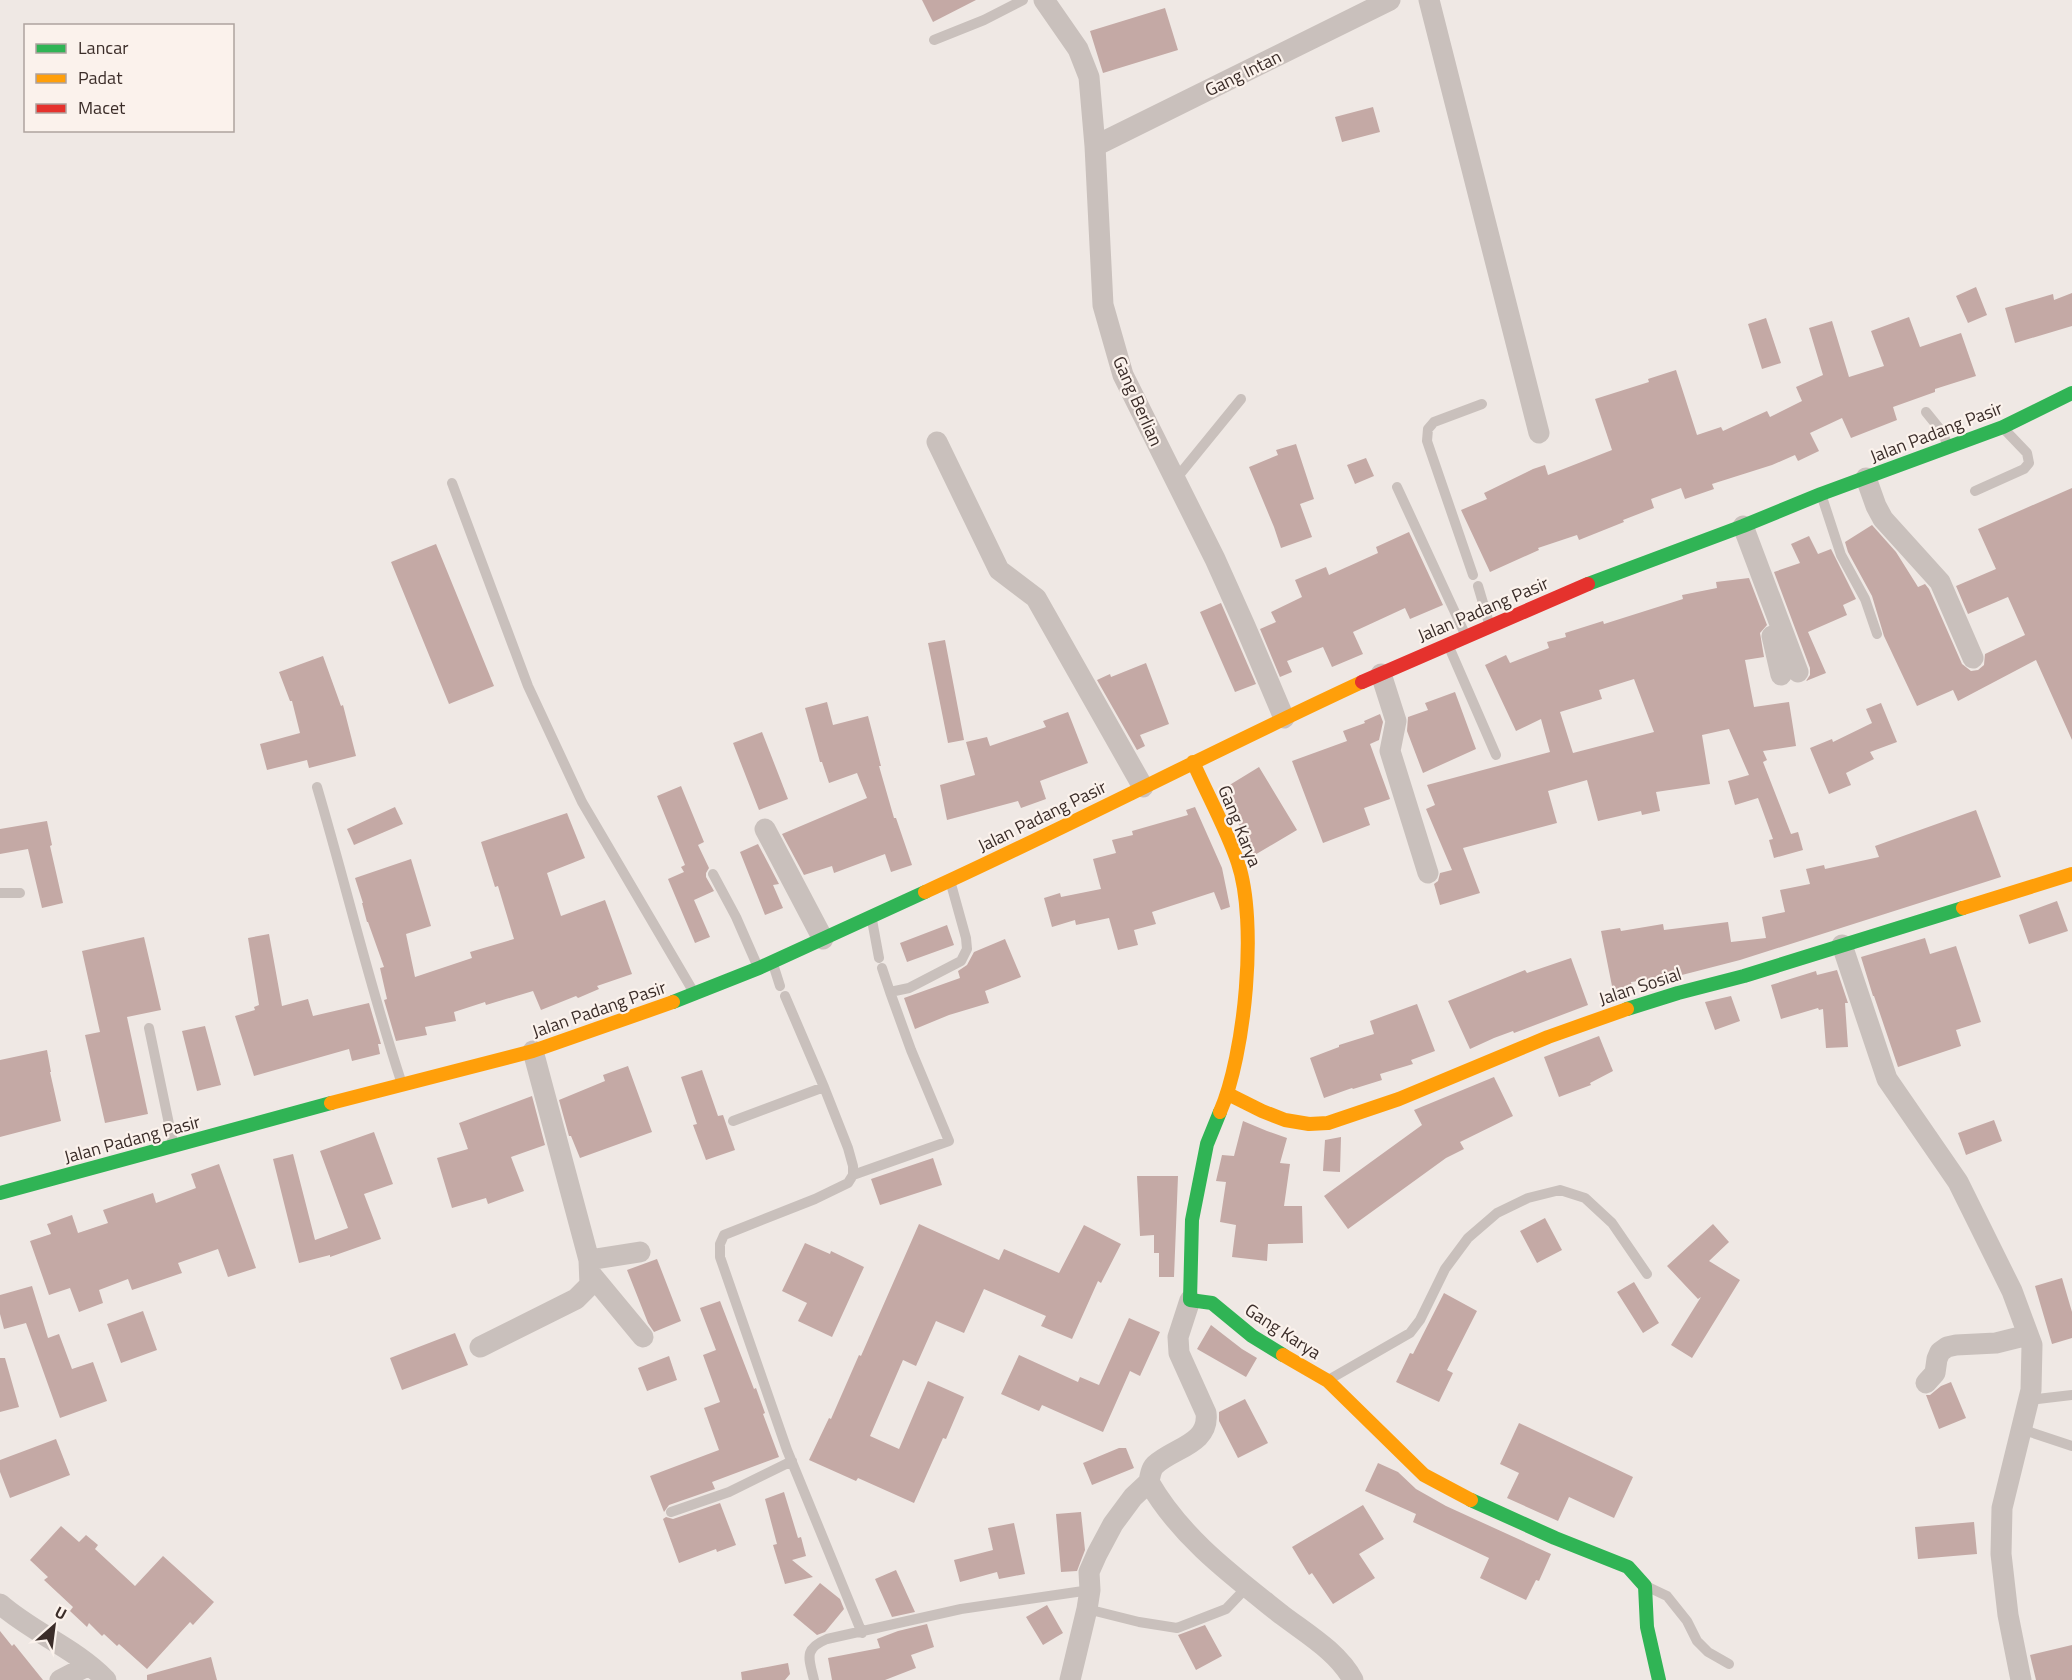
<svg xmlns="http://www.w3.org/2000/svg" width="2072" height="1680" font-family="'Titillium Web',sans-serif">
<rect width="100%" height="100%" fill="#efe8e4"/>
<path fill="#c4a9a5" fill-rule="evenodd" d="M922 0H976L933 22Z
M1165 8 1178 50 1103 73 1090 31Z
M1373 107 1380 132 1342 142 1335 117Z
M1976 287 1987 315 1968 323 1956 296Z
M2072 293V326L2015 343 2005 308 2053 294 2054 300Z
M1909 317 1920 347 1961 333 1976 376 1935 389V392L1893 407 1897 420 1851 438 1842 418 1810 433 1819 451 1798 461 1795 455 1772 465 1712 484 1714 489 1685 499 1681 488 1651 499 1654 508 1623 520 1624 522 1579 540 1577 535 1538 548 1539 550 1490 572 1461 510 1487 499 1484 493 1533 469 1545 465 1548 475 1612 450 1595 399 1649 382 1648 379 1676 370 1697 435 1721 427 1723 431 1767 411 1770 417 1802 401 1796 387 1823 375 1809 328 1832 321 1849 377 1884 366 1871 331Z
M1766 318 1781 363 1762 369 1748 324Z
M1296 444 1314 499 1300 504 1312 537 1281 548 1274 527 1249 467 1278 455 1276 450Z
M1366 458 1374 476 1355 484 1347 465Z
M2072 488V740L2036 660 1958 701 1953 690 1917 706 1884 636 1872 596 1848 552 1845 542 1872 525 1896 552 1918 587 1925 584 1929 589 1962 664 1971 671 1978 670 1984 665 1985 654 2025 635 2008 597 1968 614 1956 586 1996 569 1978 529Z
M1409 532 1443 605 1410 619 1405 608 1353 632 1363 654 1332 667 1323 647 1287 661 1292 672 1280 677 1260 629 1276 622 1271 612 1302 597 1295 580 1326 567 1329 575 1378 553 1376 547Z
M1809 536 1818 554 1831 549 1856 599 1843 605 1847 615 1808 632 1826 673 1806 681 1810 675V668L1774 572 1800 563 1791 544Z
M436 544 494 686 449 704 391 562Z
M1749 578 1767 625 1760 633 1764 657 1745 660 1754 707 1789 702 1796 746 1763 751 1767 760 1763 762 1791 834 1798 832 1803 850 1774 858 1769 840 1773 839 1758 798 1735 805 1728 781 1749 775 1729 729 1702 735 1710 784 1656 792 1660 811 1642 815 1641 811 1598 821 1587 780 1548 791 1557 823 1463 848 1480 893 1440 905 1434 884 1438 881 1440 873 1452 870 1426 809 1435 805 1427 785 1550 752 1541 719 1516 731 1485 665 1506 655 1510 663 1549 648 1547 642 1566 637 1565 633 1603 621 1604 624 1683 599 1682 595 1717 588 1716 582ZM1634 679 1654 732 1573 753 1560 712 1602 699 1599 690Z
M1221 603 1256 684 1235 692 1200 612Z
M945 640 964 740 948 743 928 643Z
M323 656 341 706 343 705 356 756 309 768 307 760 267 770 260 744 300 733 292 701H290L279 672Z
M1146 663 1169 724 1140 735 1145 746 1137 750 1097 680 1110 674 1111 677Z
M1455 692 1476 749 1423 773 1407 731 1408 717 1428 710 1425 703Z
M827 702 833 725 868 716 881 766H879L894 818H896L912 865 891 872 885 854 834 873 832 866 804 875 782 834 867 798 857 773 829 783 822 762H820L805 708Z
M1881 703 1897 742 1870 752 1874 759 1846 773 1851 785 1829 794 1810 748 1832 739 1833 742 1872 723 1866 709Z
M1068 712 1088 763 1040 781 1046 799 1021 808 1018 801 947 820 940 785 975 775 966 742 987 737 990 746 1046 727 1043 721Z
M1380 714 1383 722 1379 740 1370 744 1390 799 1364 808 1370 825 1323 843 1292 761 1347 741 1343 731 1365 723 1364 721Z
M762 732 788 799 759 810 733 743Z
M1259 767 1297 830 1253 856 1223 789Z
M681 786 704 842 698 845 709 868 706 873V877L714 891 694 900 710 937 695 943 668 879 684 872 681 867 685 865 657 796Z
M395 807 403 824 354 845 347 829Z
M1195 807 1222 868 1230 907 1221 910 1214 892 1152 912 1156 924 1134 930 1138 945 1118 950 1109 918 1076 925 1075 920 1052 927 1044 898 1060 893 1061 897 1101 889 1093 859 1116 853 1112 840 1133 835 1132 831 1188 815 1186 810Z
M1976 810 2001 877 1740 960 1678 976 1631 982 1632 988 1613 991 1601 931 1620 928 1621 931 1663 924 1664 930 1728 922 1731 942 1766 938 1762 917 1785 912 1780 890 1810 884 1806 869 1824 865 1825 869 1879 857 1875 846Z
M567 813 585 858 547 873 561 916 605 900 632 974 597 986 599 989 578 998 576 996 541 1010 533 991 486 1005 485 1002 454 1012 456 1021 425 1027 427 1035 396 1041 384 1000 387 999 380 968 384 967 368 922H367L362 903H363L355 878 411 859 431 926 406 934 415 977 472 958 470 952 514 939 498 886 495 887 481 842Z
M47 821 52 845 50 846 63 903 42 908 28 849 0 854V829Z
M758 844 779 884 773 885 783 908 765 915 740 852Z
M2057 901 2068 931 2029 944 2019 915Z
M947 925 954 945 907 962 900 943Z
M269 934 282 1006 308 999 313 1016 369 1003 381 1044H378L380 1054 352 1061 349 1049 254 1076 235 1016 255 1010 254 1007 259 1005 248 938Z
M144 937 161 1010 127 1017 148 1114 105 1123 85 1035 100 1032 82 951Z
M1925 938 1930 954 1956 946 1981 1022 1956 1030 1961 1046 1898 1067 1874 996H1873L1861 957Z
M1005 939 1021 977 985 991 989 1003 949 1015 915 1029 904 998 960 978 958 971 967 965 974 952Z
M1571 958 1588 1005 1514 1033 1513 1031 1494 1038 1470 1049 1448 1001 1525 970 1527 973Z
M1837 970 1848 1003H1845L1848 1047 1826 1048 1823 1009 1819 1010 1818 1008 1781 1019 1771 985 1816 971 1817 975Z
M1731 996 1740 1021 1715 1030 1705 1002Z
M1417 1004 1435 1051 1411 1060 1413 1064 1380 1074 1382 1080 1353 1089 1352 1088 1324 1098 1310 1058 1339 1047V1045L1374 1034 1370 1021Z
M205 1026 221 1085 197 1091 182 1031Z
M1599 1036 1613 1071 1590 1083 1591 1085 1559 1097 1544 1057Z
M47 1050 51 1072H50L61 1121 0 1137V1060Z
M628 1066 652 1132 580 1158 571 1136H569L559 1100 605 1081 603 1075Z
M702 1070 718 1116 723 1115 735 1150 706 1160 693 1125 697 1124 681 1077Z
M1494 1077 1513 1116 1460 1142 1464 1149 1446 1158 1348 1229 1324 1196 1422 1125 1414 1110Z
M532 1096 545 1145 511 1157 524 1191 488 1204 486 1198 452 1208 437 1158 468 1149 459 1123Z
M1994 1120 2002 1141 1966 1155 1958 1133Z
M1243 1121 1267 1131 1287 1138 1280 1163 1290 1164 1284 1206H1302L1303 1243 1268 1244 1267 1261 1232 1257 1236 1225 1220 1222 1226 1182 1216 1181 1222 1155 1234 1156Z
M374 1132 393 1184 364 1194 381 1239 330 1257V1255L299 1263 273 1159 293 1154 315 1240 348 1228 320 1151Z
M1341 1137 1340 1172 1323 1171 1325 1140Z
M933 1158 942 1185 880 1205 871 1179Z
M219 1164 256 1268 228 1277 218 1249 178 1263 182 1273 132 1290 128 1279 99 1290 103 1303 79 1312 70 1288 49 1295 30 1241 51 1234 47 1224 72 1215 78 1233 108 1223 103 1210 153 1193 156 1203 196 1188 191 1174Z
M1137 1176H1178L1174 1277H1159V1253H1154V1235L1140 1236Z
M1545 1218 1562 1250 1537 1263 1520 1231Z
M919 1224 999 1260 1004 1249 1059 1273 1084 1225 1121 1244 1101 1283 1098 1281 1072 1339 1041 1326 1046 1316 984 1289 964 1333 936 1321 916 1366 903 1360 870 1436 899 1449 928 1381 964 1397 946 1439 943 1438 914 1503 858 1478 856 1481 809 1460 829 1418 831 1419 859 1355 861 1356Z
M1713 1224 1729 1242 1709 1261 1740 1280 1692 1358 1671 1345 1701 1297 1698 1299 1667 1266Z
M805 1243 830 1254 831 1251 864 1267 832 1337 798 1321 807 1303 782 1291Z
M657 1259 681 1321 654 1332 648 1323 627 1270Z
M2062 1278 2072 1312V1338L2052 1344 2035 1286Z
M1634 1282 1659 1323 1643 1333 1617 1292Z
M32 1286 48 1338 59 1334 72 1369 93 1362 107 1401 60 1418 26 1323 4 1329 0 1314V1295Z
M1444 1293 1477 1311 1447 1370 1453 1373 1439 1402 1396 1382 1410 1353 1413 1354Z
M720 1301 754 1389 756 1388 765 1413 763 1414 779 1457 712 1482 715 1489 669 1505 664 1512 650 1476 719 1450 704 1408 720 1402 703 1355 716 1350 700 1308Z
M143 1311 157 1350 121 1363 107 1324Z
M1129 1318 1160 1332 1140 1376 1130 1371 1103 1432 1042 1405 1039 1411 1001 1394 1019 1355 1078 1382 1080 1377 1099 1385Z
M1211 1325 1242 1349 1257 1358 1246 1377 1197 1349Z
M455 1333 468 1365 402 1390 390 1358Z
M669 1356 677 1380 647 1391 638 1368Z
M0 1358H5L19 1407 0 1412Z
M1951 1382 1966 1418 1939 1429 1926 1395H1930L1941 1386Z
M1245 1399 1268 1443 1238 1458 1219 1421V1412Z
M1519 1423 1633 1477 1614 1518 1569 1497 1558 1521 1507 1498 1519 1473 1500 1464Z
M56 1439 70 1475 10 1498 0 1472V1460Z
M1119 1448H1126L1134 1468 1092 1485 1083 1463Z
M1378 1463 1398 1472 1416 1489 1446 1506 1551 1554 1539 1581 1536 1580 1526 1600 1480 1578 1489 1558 1413 1522 1416 1514 1365 1491Z
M784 1492 798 1538 801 1537 806 1556 792 1560 813 1577 785 1584 773 1545 777 1544 765 1499Z
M720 1503 736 1545 717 1552 716 1549 679 1563 663 1519 666 1517 673 1519Z
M1363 1505 1384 1539 1359 1554 1375 1578 1333 1604 1312 1573 1309 1575 1292 1547Z
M1081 1512 1085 1550 1077 1571 1061 1572 1056 1514Z
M1974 1522 1977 1554 1918 1559 1915 1527Z
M1014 1523 1025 1574 999 1579 997 1572 960 1582 954 1560 993 1550 988 1528Z
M61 1526 79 1542 86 1535 98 1545 95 1549 135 1586 163 1556 214 1602 193 1625 190 1622 147 1669 119 1644 117 1646 104 1634 102 1636 89 1623 87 1627 70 1611 73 1607 44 1580 48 1577 30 1560Z
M896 1570 915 1612 892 1617 875 1579Z
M820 1583 840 1599 844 1609 825 1632 817 1635 793 1615Z
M1047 1605 1063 1633 1043 1645 1026 1617Z
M927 1624 934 1647 911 1655 916 1668 885 1680H832L828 1658 880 1648 877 1639 898 1631Z
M1205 1625 1222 1656 1196 1670 1178 1635Z
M0 1631 12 1646 14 1644 43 1680H0Z
M2072 1645V1680H2036L2030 1655Z
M211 1657 217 1680H147V1675Z
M788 1663 790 1674 785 1680H742L741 1672Z"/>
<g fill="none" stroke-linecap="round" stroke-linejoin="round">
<path stroke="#c9c0bc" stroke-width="10" d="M934 40 984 20 1023 0
M1926 412 1943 433 1947 444
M1175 480 1241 399
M452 483 528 686 582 802 693 991
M1397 487 1465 634
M1975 491 2024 469 2029 463 2027 453 2005 430
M1822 497 1841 555 1865 599 1877 634
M1473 575 1427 441 1428 429 1434 422 1482 404
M1478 586 1489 623
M1449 647 1496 755
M317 787C346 885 369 984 401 1081
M713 874 736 917 757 965
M0 893H20
M872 920 879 958
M773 964 780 986
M882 968 890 992 909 988 961 961 967 949 966 938 951 884
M785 996 824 1087 848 1148 853 1166V1175L848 1183 815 1199 724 1235 720 1244V1257L787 1450 862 1633
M149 1028 173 1143
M733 1121 824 1087
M853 1175 949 1141 911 1050 890 992
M1330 1379 1410 1333 1420 1320 1445 1269 1468 1238 1497 1213 1528 1198 1560 1190 1585 1198 1612 1223 1647 1274
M2029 1400 2072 1395
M2021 1429 2072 1446
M671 1512 729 1492 792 1461
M1648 1587 1667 1596 1687 1621 1697 1641 1708 1652 1729 1664
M1087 1609 1139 1622 1177 1628 1226 1609 1247 1587
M814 1680C809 1658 803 1649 827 1639L961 1609 1090 1590"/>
<path stroke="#c9c0bc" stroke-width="21" d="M1044 0 1078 49 1089 77 1095 146 1103 305 1123 375 1215 559 1245 626 1284 718
M1429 0 1539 433
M1095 146 1390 0
M937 442 999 570 1036 598 1143 787
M1866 478 1876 506 1883 519 1940 582 1973 658
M1743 526 1798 672
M1772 636 1781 675
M1381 674 1396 721 1390 751 1428 873
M765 829 823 939
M1842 945 1887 1079 1958 1182 2012 1291 2032 1345 2031 1390 2002 1508 2001 1554 2008 1615 2021 1680
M589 1260 640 1252
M590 1273 643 1337
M1190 1300 1178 1337 1179 1353 1206 1413C1210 1444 1173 1448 1155 1465 1151 1469 1150 1476 1149 1482 1181 1538 1233 1576 1282 1615 1307 1634 1338 1652 1353 1680
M480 1347 576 1299 590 1285 589 1260 533 1051
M1926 1383 1935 1373 1937 1359 1940 1352 1947 1347 1956 1345 1996 1343 2028 1335
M0 1604C33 1633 75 1648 106 1680
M60 1680 89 1665
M1070 1680 1087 1609 1090 1590 1089 1572 1097 1554 1113 1524 1133 1497 1149 1482"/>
<path stroke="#30b455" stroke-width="14" d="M1588 584 1743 526 1821 494 2003 427 2072 393
M673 1002 759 968 925 892
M1627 1009 1678 993 1744 976 1963 908
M1220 1112 1207 1144 1192 1220 1190 1300 1212 1303 1252 1336 1283 1355
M0 1193 331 1103
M1471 1500 1555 1538 1628 1567 1645 1586 1647 1627 1659 1680"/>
<path stroke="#ff9f0a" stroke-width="14" d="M1193 762C1207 794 1227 830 1238 863 1258 922 1245 1055 1220 1112
M925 892C1072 825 1215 750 1362 682
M1963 908 2072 874
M1228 1094 1262 1111 1285 1120 1309 1124 1328 1123 1399 1099 1548 1037 1627 1009
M331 1103 533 1051 673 1002
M1283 1355 1328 1381 1424 1475 1471 1500"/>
<path stroke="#e5322d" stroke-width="14" d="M1362 682 1588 584"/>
</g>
<g text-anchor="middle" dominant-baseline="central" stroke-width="4.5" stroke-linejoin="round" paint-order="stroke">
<g font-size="18" fill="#3b2d29" stroke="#fbf2ec">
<text transform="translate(1243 73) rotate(-26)">Gang Intan</text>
<text transform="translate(1138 401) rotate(66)">Gang Berlian</text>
<text transform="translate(1936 432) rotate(-21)">Jalan Padang Pasir</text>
<text transform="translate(1483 609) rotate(-23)">Jalan Padang Pasir</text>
<text transform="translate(1042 816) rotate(-26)">Jalan Padang Pasir</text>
<text transform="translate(1240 826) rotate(68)">Gang Karya</text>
<text transform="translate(1640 986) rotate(-18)">Jalan Sosial</text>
<text transform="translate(599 1009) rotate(-19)">Jalan Padang Pasir</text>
<text transform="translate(132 1139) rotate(-15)">Jalan Padang Pasir</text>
<text transform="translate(1283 1331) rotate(33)">Gang Karya</text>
</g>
</g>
<rect x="24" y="24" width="210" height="108" fill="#fbf2ec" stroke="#aea39e" stroke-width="1.5"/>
<rect x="36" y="44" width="30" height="9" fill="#30b455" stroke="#aea39e" stroke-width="1.5"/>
<text x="78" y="54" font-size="18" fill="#3b2d29">Lancar</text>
<rect x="36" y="74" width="30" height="9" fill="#ff9f0a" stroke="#aea39e" stroke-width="1.5"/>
<text x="78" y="84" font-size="18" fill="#3b2d29">Padat</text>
<rect x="36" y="104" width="30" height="9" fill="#e5322d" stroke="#aea39e" stroke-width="1.5"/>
<text x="78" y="114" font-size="18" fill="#3b2d29">Macet</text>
<g transform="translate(54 1626) rotate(28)" stroke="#fbf2ec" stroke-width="4.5" paint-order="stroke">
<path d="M0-4.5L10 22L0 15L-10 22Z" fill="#3b2d29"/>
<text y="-9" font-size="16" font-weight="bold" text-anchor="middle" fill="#3b2d29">U</text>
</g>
</svg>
